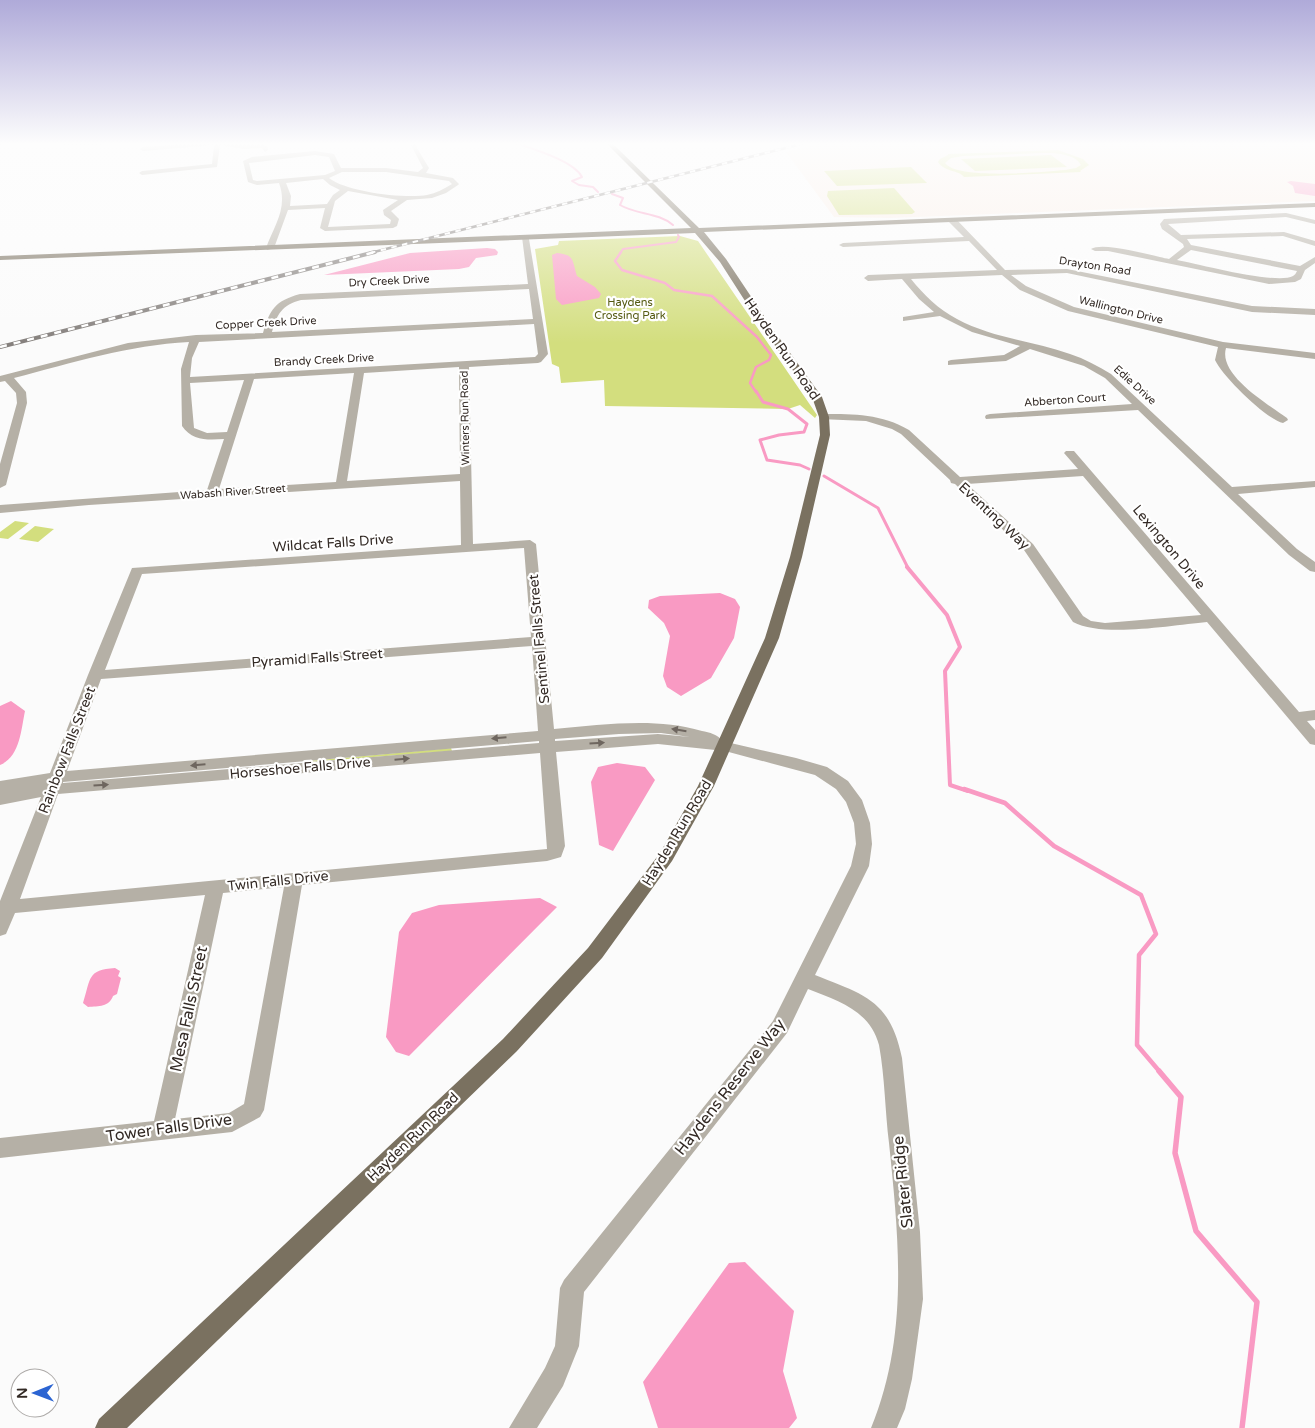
<svg xmlns="http://www.w3.org/2000/svg" width="1315" height="1428" font-family="'Varela Round',sans-serif">
<rect width="100%" height="100%" fill="#fbfbfb"/>
<path fill="#fbefe7" d="M822 143H1315V201L890 218 834 217 786 152Z"/>
<path fill="#d3de7e" fill-rule="evenodd" d="M1058 150 1083 159 1089 165 1080 171 1081 172 964 177C959 170 944 172 938 162L940 159 948 155V154ZM1042 153C1053 153 1075 153 1081 165L1076 168 1065 170C1043 172 957 180 945 163L951 158 963 156Z
M1051 155 1067 167 975 171 961 159Z
M911 167 927 183 837 186 824 171Z
M894 188 915 212 912 214 839 215 827 196 828 191Z
M680 236 698 241 817 415 815 418 800 405 788 409 605 406 604 380 561 383 559 367 552 364 535 249 558 245 559 241Z
M15 521 29 523 8 539 0 538V532Z
M35 526 54 529 38 542 19 539Z
M451 748 452 751 308 762 309 761Z"/>
<path fill="#f99ac3" d="M1291 181 1315 184V196L1295 193 1293 186 1287 182Z
M487 248 495 249 498 252 497 255 476 258 469 267 459 269 324 275 410 253Z
M557 253C575 255 572 260 577 276L595 287 601 294 599 298 562 305 556 299 552 255Z
M720 593 735 599 740 607 734 638 711 678 681 696 667 687 663 676 670 636 664 623 648 608 649 600 660 596Z
M11 701 25 711C21 730 20 757 0 765V706Z
M617 763 645 767 655 780 613 851 599 845 591 782 598 767Z
M540 898 557 907 409 1056 396 1052 386 1037 399 932 412 913 439 905Z
M115 968 120 971 118 976 121 978 117 994 113 996C109 1007 99 1006 88 1007L83 1003C91 978 87 970 115 968Z
M745 1262 794 1311 783 1371 797 1418 789 1428H658L643 1382 729 1263Z"/>
<g fill="none" stroke-linecap="round" stroke-linejoin="round">
<path stroke="#f99ac3" stroke-width="2" d="M516 143C533 149 574 161 582 177L572 181 579 185 593 187 598 192
M612 194 623 198 620 205C637 215 658 212 673 225
M620 253 623 249 676 242 679 237 678 235"/>
<path stroke="#f99ac3" stroke-width="2.5" d="M621 252 615 261 622 270 665 283 674 290 712 296 757 337 771 355 769 360 756 367 750 383 756 392"/>
<path stroke="#f99ac3" stroke-width="3" d="M756 391 763 402 788 409 807 424 804 432 779 435 760 440 767 460 800 465 809 469
M824 476 878 508 908 568"/>
<path stroke="#f99ac3" stroke-width="4" d="M907 567 947 615 960 647 945 671 950 785 968 791"/>
<path stroke="#f99ac3" stroke-width="4.5" d="M964 789 1005 803 1054 846 1141 895 1156 934 1139 955 1137 1045 1160 1072"/>
<path stroke="#f99ac3" stroke-width="5.5" d="M1159 1071 1181 1097 1175 1153 1196 1231 1257 1302 1242 1428"/>
<path fill="#b5b0a6" fill-rule="evenodd" d="M60 143H103L100 145H63Z
M196 143 262 144 267 146 268 150 265 152 262 148 244 149 220 145 217 167 142 175 139 173 142 171 212 164 214 145 143 151 140 149 143 147Z
M410 143H414L429 168 426 173 453 178 459 184 458 185 446 193 432 198 407 200 391 211 399 219 397 226 393 228 325 231 320 228 325 208 288 210 274 248 267 250 266 248C275 224 288 208 279 183L257 185 248 182 243 161 252 157 315 151 334 154 341 168H386L418 172 423 168ZM315 155 329 157 335 171 325 175 257 181 253 180 249 163ZM342 172H386L449 181 452 184C444 189 436 193 427 195 406 199 346 192 329 178ZM323 179 330 185 340 190 333 195 327 204 290 206 291 196 286 183ZM348 191 398 200 383 210 384 215 391 220 390 224 328 227 335 201Z
M1286 213 1315 220V224L1286 217 1168 224 1181 235 1284 232 1315 241V246L1283 236 1187 239 1191 245 1300 266 1315 257V263L1305 270 1301 279 1295 282 1269 284 1108 251H1095L1091 249C1103 241 1153 256 1169 259L1184 247 1183 244 1162 229 1160 224 1164 219ZM1191 250 1297 271C1296 273 1295 275 1293 276 1277 285 1198 264 1177 260Z
M949 218H955L1005 270 1067 269 1252 306 1315 309V315L1252 312 1067 273 1011 275 1026 286 1074 307 1223 342 1315 353V359L1226 348C1218 375 1268 404 1287 418L1288 420 1283 423C1266 419 1223 377 1215 360L1218 347 1068 311 1020 290 1002 275 911 279C924 295 938 309 957 319 992 338 1033 341 1070 354 1085 359 1098 366 1111 374L1232 487 1315 481V487L1238 494 1297 549 1315 562V572L1310 571 1289 555 1138 410 986 419 985 417 986 415 990 414 1132 404 1105 378 1084 366 1030 349 1006 361 948 365V361L951 360 1004 355 1020 346 972 332 940 316 903 321V317L934 312 919 299 902 279 868 281 864 278 868 275 997 270 969 241 843 247 839 245 843 243 964 237 949 222Z
M522 237 529 239 548 354 541 362 538 363 469 367 473 544 530 540 536 544 554 729C603 725 654 717 702 731 709 732 719 735 722 741L796 758 827 767 848 781 862 800 870 823 872 844 869 866 815 975C865 995 890 1000 902 1058L920 1232 923 1299 912 1379 905 1409 897 1428H871C909 1336 899 1240 889 1143 885 1111 885 1078 879 1045 870 1011 839 1001 808 989L787 1033 584 1292 579 1346 563 1386 537 1428H509L545 1368 555 1346 560 1288 564 1280 773 1021 851 866 856 844 854 823 846 802 836 789 815 775 725 751 658 744 556 752 565 846 561 857 547 861 302 885 264 1110 260 1117 232 1132 0 1158V1138L154 1121 205 895 15 913 6 934 0 936V901L41 797 0 805V793L46 784 0 793V781L50 773 88 675 132 568 461 545 460 481 89 505 0 513V505L207 490 224 439C208 440 192 441 182 426L181 369 189 342C129 345 72 363 14 378L26 392 27 403 6 485 0 488V464L17 403 16 393 5 381 0 382V376L128 343 196 335 263 333C270 309 275 301 300 294L528 284ZM529 289 533 319 272 332C277 314 282 305 301 300ZM534 324 538 354 535 357 190 377 192 358 199 342ZM459 367 460 474 347 481 364 373ZM354 373 336 482 219 489 254 379ZM244 380 227 432 207 433 194 428 190 383ZM524 548 531 637 105 670 142 574ZM532 646 538 731 67 771 101 679ZM661 733 690 737 658 734 555 741V739L619 734ZM539 741V743L63 783V782ZM540 753 547 849 20 899 58 794ZM284 887 244 1104 229 1113 175 1119 223 893Z
M824 414C854 414 882 414 909 430L960 477 1078 469 1064 453 1066 451H1074L1299 712 1315 710V720L1307 721 1315 730V745L1310 744 1207 622C1172 625 1103 638 1073 622L1024 550 955 484 951 483 950 480 901 434 892 429 866 421 820 419 819 417 820 415ZM1083 476 1201 615 1105 623 1091 621 1083 616 1033 544 967 484Z"/>
<path fill="#7a7160" fill-rule="evenodd" d="M0 143H5L0 145Z
M606 143H612L699 228 1315 203V207L704 232 726 259 772 328 822 397 829 417 830 435 802 557 779 638 714 786 672 861 602 958 517 1051 127 1428H95L99 1419 503 1039 588 948 660 853 698 786 765 638 790 557 820 435 819 417 812 397 763 329 720 262 695 233 0 260V256L691 228Z"/>
<g stroke="#85807d" stroke-width="2.5">
<path id="rail-far1" d="M370 253 805 143"/>
</g>
<g stroke="#85807d" stroke-width="4">
<path id="rail" d="M0 347 375 252"/>
</g>
<use href="#rail-far1" stroke="#fff" stroke-width="2" stroke-dasharray="5.5" stroke-linecap="butt"/>
<use href="#rail" stroke="#fff" stroke-width="2.5" stroke-dasharray="7" stroke-linecap="butt"/>
</g>
<defs><path id="oneway-solid" d="M-6-.8H1V-3.2L6.5 0L1 3.2V.8H-6Z" transform="scale(1.25)"/></defs>
<g fill="#6e665f">
<use href="#oneway-solid" transform="translate(679 730) rotate(-171)"/>
<use href="#oneway-solid" transform="translate(499 738) rotate(175)"/>
<use href="#oneway-solid" transform="translate(597 743) rotate(-4)"/>
<use href="#oneway-solid" transform="translate(402 759) rotate(-5)"/>
<use href="#oneway-solid" transform="translate(198 765) rotate(175)"/>
<use href="#oneway-solid" transform="translate(101 785) rotate(-4)"/>
</g>
<linearGradient id="sky" x2="0" y2="1"><stop stop-color="#afaad9"/><stop offset="0.42" stop-color="#fdfdfd"/><stop offset="1" stop-color="#fdfdfd" stop-opacity="0"/></linearGradient>
<rect width="1315" height="343" fill="url(#sky)"/>
<g text-anchor="middle" dominant-baseline="central" stroke-width="4.5" stroke-linejoin="round" paint-order="stroke">
<g font-size="11" fill="#332a25" stroke="#fff">
<text transform="translate(1095 266) rotate(9)">Drayton Road</text>
<text transform="translate(389 281) rotate(-3)">Dry Creek Drive</text>
<text transform="translate(1121 310) rotate(14)">Wallington Drive</text>
<text transform="translate(266 323) rotate(-3)">Copper Creek Drive</text>
<text transform="translate(324 360) rotate(-3)">Brandy Creek Drive</text>
<text transform="translate(1135 385) rotate(42)">Edie Drive</text>
<text transform="translate(1065 400) rotate(-4)">Abberton Court</text>
<text transform="translate(465 418) rotate(-91)">Winters Run Road</text>
<text transform="translate(233 492) rotate(-4)">Wabash River Street</text>
</g>
<g font-size="11" fill="#545911" stroke="#fff">
<text x="630" y="302">Haydens<tspan x="630" dy="13">Crossing Park</tspan></text>
</g>
<g font-size="14" fill="#332a25" stroke="#fff">
<text transform="translate(782 349) rotate(55)">Hayden Run Road</text>
<text transform="translate(994 516) rotate(43)">Eventing Way</text>
<text transform="translate(333 543) rotate(-4)">Wildcat Falls Drive</text>
<text transform="translate(1169 547) rotate(50)">Lexington Drive</text>
<text transform="translate(539 639) rotate(-95)">Sentinel Falls Street</text>
<text transform="translate(317 658) rotate(-4)">Pyramid Falls Street</text>
<text transform="translate(67 750) rotate(-69)">Rainbow Falls Street</text>
<text transform="translate(300 768) rotate(-5)">Horseshoe Falls Drive</text>
<text transform="translate(677 833) rotate(-59)">Hayden Run Road</text>
<text transform="translate(278 881) rotate(-6)">Twin Falls Drive</text>
<text transform="translate(413 1137) rotate(-44)">Hayden Run Road</text>
</g>
<g font-size="16" fill="#332a25" stroke="#fff">
<text transform="translate(189 1009) rotate(-78)">Mesa Falls Street</text>
<text transform="translate(730 1087) rotate(-52)">Haydens Reserve Way</text>
<text transform="translate(169 1128) rotate(-8)">Tower Falls Drive</text>
<text transform="translate(903 1182) rotate(-96)">Slater Ridge</text>
</g>
</g>
<g transform="translate(35 1393) rotate(269)"><circle r="24" fill="#ffffff" stroke="#adaaa8"/>
<path d="M0-4L9 19L0 12L-9 19Z" fill="#2b64d2"/>
<text y="-8" font-size="14" font-weight="bold" text-anchor="middle" fill="#332a25">N</text>
</g>
</svg>
